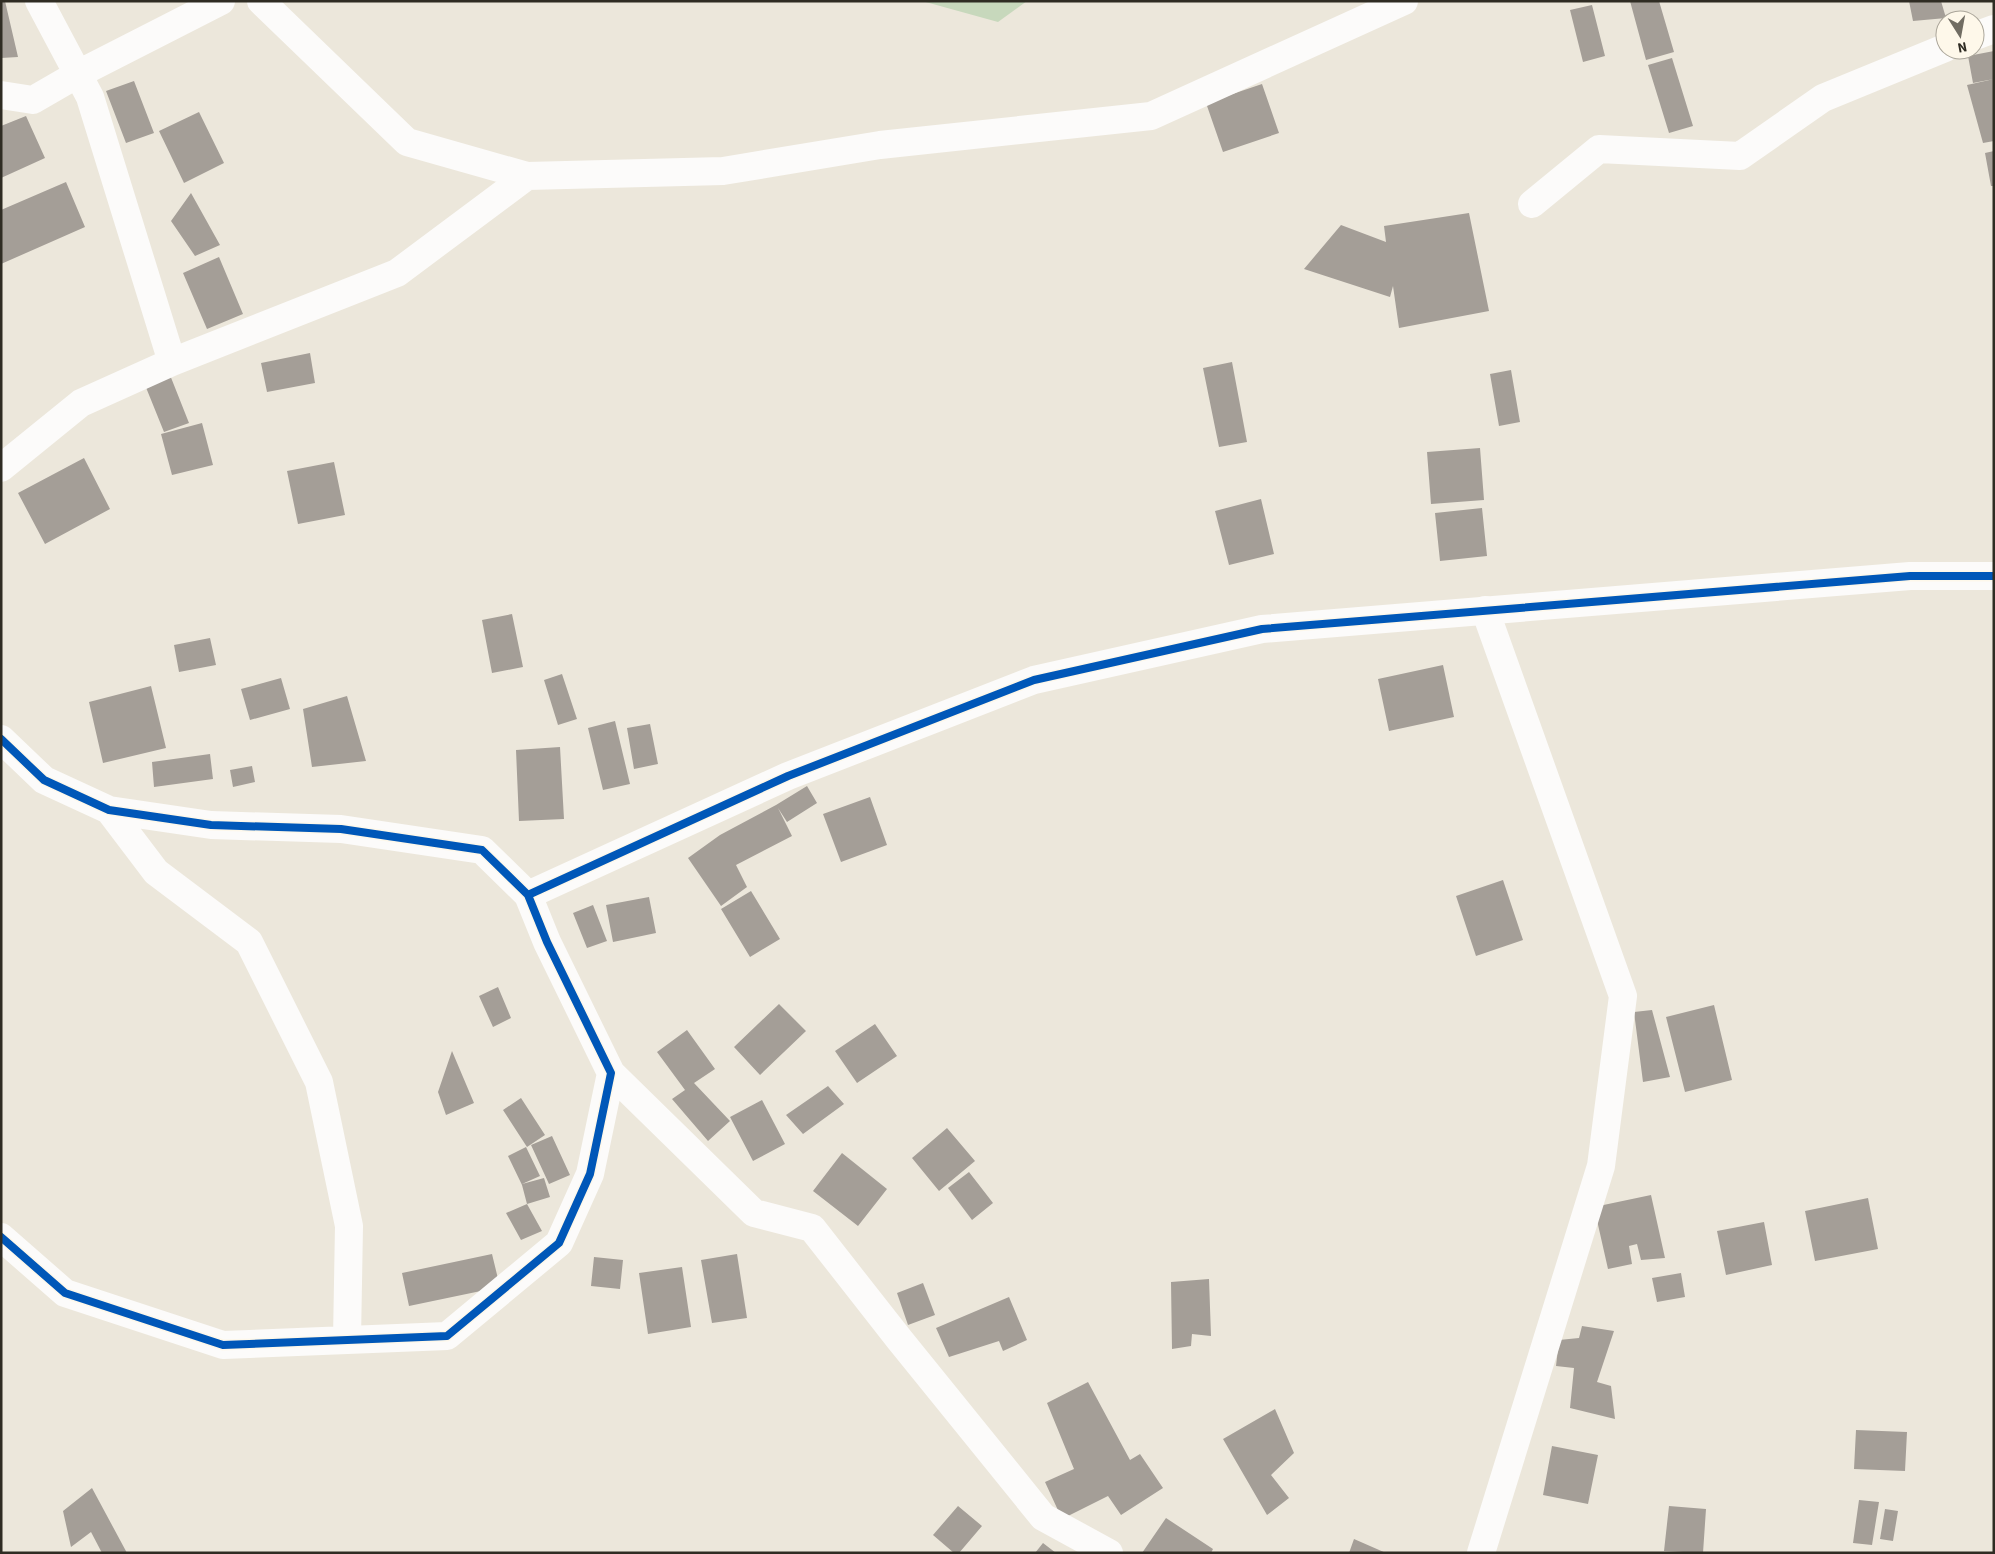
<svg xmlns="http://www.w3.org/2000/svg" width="1995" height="1554" font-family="'Source Sans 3',sans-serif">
<rect width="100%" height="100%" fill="#ece7db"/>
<path fill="#c7d8bc" d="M922 1H1027L998 22Z"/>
<path fill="#a49e97" d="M1 1H5L18 57 1 58Z
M1630 1H1659L1674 52 1646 60Z
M1909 1H1941L1946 18 1913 21Z
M1592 5 1605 56 1583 62 1570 10Z
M1994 51V79L1973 83 1968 56Z
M1672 58 1693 126 1669 133 1648 65Z
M1994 79V141L1983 143 1967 85Z
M134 81 154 133 126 143 106 91Z
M1262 84 1279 133 1223 152 1206 103Z
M199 112 224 163 184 183 159 131Z
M26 116 45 158 1 178V126Z
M1994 151V186H1991L1985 153Z
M66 182 85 227 1 264V210Z
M191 193 220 245 195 256 171 221Z
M1469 213 1489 311 1399 328 1393 286 1390 297 1304 269 1341 225 1386 242 1384 226Z
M219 257 243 314 207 329 183 273Z
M310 353 315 383 267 392 261 363Z
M1232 362 1247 442 1219 447 1203 368Z
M1511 370 1520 422 1499 426 1490 374Z
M170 375 189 423 164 432 145 385Z
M202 423 213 465 172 475 161 434Z
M1480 448 1484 500 1431 504 1427 452Z
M84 458 110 509 45 544 18 493Z
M334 462 345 515 298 524 287 471Z
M1261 499 1274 554 1229 565 1215 511Z
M1482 508 1487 556 1440 561 1435 513Z
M512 614 523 667 492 673 482 620Z
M210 638 216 665 179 672 174 645Z
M1443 665 1454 717 1389 731 1378 679Z
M562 674 577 719 558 725 544 680Z
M281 678 290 709 250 720 241 689Z
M151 686 166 748 103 763 89 702Z
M347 696 366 761 312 767 303 709Z
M615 721 630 784 603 790 588 728Z
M650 724 658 764 634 769 627 728Z
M560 747 564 819 519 821 516 750Z
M210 754 213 779 154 787 152 762Z
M252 766 255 782 233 787 230 770Z
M807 786 817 803 787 822 778 808 792 836 736 865 747 887 721 906 688 858 720 835 776 805Z
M870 797 887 845 841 862 823 814Z
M1503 880 1523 940 1476 956 1456 896Z
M751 891 780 939 750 957 721 909Z
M649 897 656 933 613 942 606 905Z
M593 905 607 941 587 948 573 913Z
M498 987 511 1018 493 1027 479 996Z
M779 1004 806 1031 760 1075 734 1047Z
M1714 1005 1732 1080 1685 1092 1666 1017Z
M1652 1010 1670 1077 1643 1082 1634 1012Z
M875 1024 897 1056 857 1083 835 1051Z
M687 1030 715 1069 694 1083 730 1121 708 1141 672 1099 685 1090 657 1052Z
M452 1051 474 1103 446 1115 438 1092Z
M828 1086 844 1104 803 1134 786 1115Z
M521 1098 545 1135 527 1147 503 1110Z
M762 1100 785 1144 753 1161 730 1117Z
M947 1128 975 1161 939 1191 912 1158Z
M552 1136 570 1175 549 1184 531 1145Z
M526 1147 540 1176 522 1184 544 1178 550 1197 527 1204 522 1185 508 1156Z
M842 1153 887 1189 858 1226 813 1191Z
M969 1172 993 1203 972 1220 948 1188Z
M1651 1195 1665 1258 1641 1260 1637 1244 1629 1246 1632 1264 1608 1269 1594 1207Z
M1868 1198 1878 1249 1815 1261 1805 1211Z
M527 1204 542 1231 521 1240 506 1213Z
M1764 1222 1772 1265 1726 1275 1717 1231Z
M492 1254 500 1287 409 1306 402 1273Z
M737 1254 747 1318 712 1323 701 1260Z
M594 1257 623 1260 620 1289 591 1286Z
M682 1267 691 1327 648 1334 639 1273Z
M1681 1273 1685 1297 1657 1302 1652 1278Z
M1209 1279 1211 1336 1192 1334 1191 1346 1172 1349 1171 1282Z
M923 1283 935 1315 908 1325 897 1293Z
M1009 1297 1027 1340 1003 1351 999 1341 949 1357 936 1328Z
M1582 1326 1614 1331 1597 1382 1611 1386 1615 1419 1570 1408 1574 1368 1556 1366 1559 1340 1579 1338Z
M1088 1382 1130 1460 1140 1454 1163 1488 1121 1515 1108 1496 1062 1519 1045 1482 1074 1469 1047 1403Z
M1275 1409 1294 1453 1271 1475 1289 1498 1267 1515 1223 1439Z
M1856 1430 1907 1432 1905 1471 1854 1469Z
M1552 1446 1598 1455 1588 1504 1543 1495Z
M92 1488 127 1553H102L91 1532 71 1547 63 1511Z
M1859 1500 1879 1502 1872 1545 1853 1543Z
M958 1506 982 1526 959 1553H954L933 1535Z
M1669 1506 1706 1509 1703 1553 1664 1551Z
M1885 1509 1898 1511 1893 1541 1880 1539Z
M1166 1518 1213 1549 1211 1553H1142Z
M1354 1539 1386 1553H1349Z
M1043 1543 1056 1553H1035Z"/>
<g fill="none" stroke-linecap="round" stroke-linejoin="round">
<path stroke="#fcfbfa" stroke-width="28" d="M39 1 90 97 172 362
M261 1 407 142 527 176
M1975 36 1994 29
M1 95 33 100 78 74 221 1
M1532 204 1599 149 1740 156 1823 98 1945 48
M1 468 81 403 172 362 397 273 527 176 723 171 880 145 1151 116 1404 1
M1 739 44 780 109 810 211 825 341 829 482 850 528 895 547 942 611 1073 590 1174 559 1243 447 1336 223 1345 65 1293 1 1237
M109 810 156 872 249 942 319 1082 349 1226 347 1339
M611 1073 754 1213 812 1228 899 1339 1043 1517 1109 1553
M1481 1553 1601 1166 1623 996 1485 610"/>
<path stroke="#fcfbfa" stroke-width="28" d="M528 895 788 776 1034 680 1262 629 1910 576H1994"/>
<g stroke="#fef8ea" stroke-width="11">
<path id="cycleway" d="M1 739 44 780 109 810 211 825 341 829 482 850 528 895 547 942 611 1073 590 1174 559 1243 447 1336 223 1345 65 1293 1 1237
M528 895 788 776 1034 680 1262 629 1910 576H1994"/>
</g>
<use href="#cycleway" stroke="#0057b8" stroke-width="8"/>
</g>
<rect width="1995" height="1554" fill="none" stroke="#2f2c23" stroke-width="5"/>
<g transform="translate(1960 35) rotate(169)"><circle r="24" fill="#fef8ea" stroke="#aba69a"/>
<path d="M0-4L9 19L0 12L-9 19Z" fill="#716d63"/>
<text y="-8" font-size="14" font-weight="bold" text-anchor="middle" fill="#2f2c23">N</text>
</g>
</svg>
